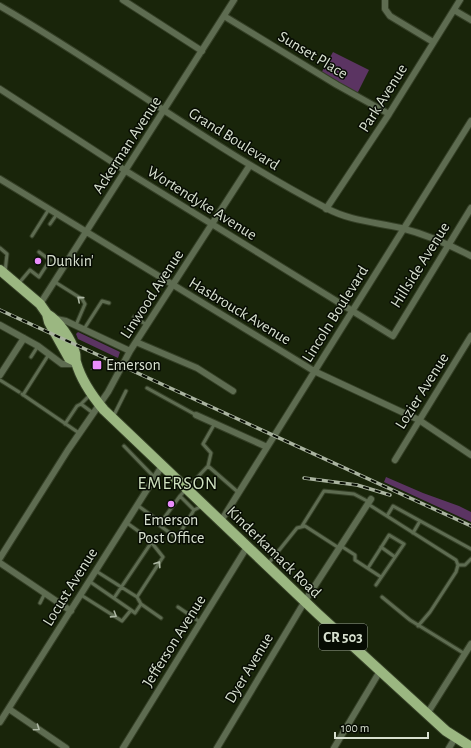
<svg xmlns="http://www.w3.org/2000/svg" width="471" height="748" font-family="'Alegreya Sans',sans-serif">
<rect width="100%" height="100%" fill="#19250a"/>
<path fill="#5b3462" d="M333 52 369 70 356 96 320 75Z
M78 332 120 352 118 358 78 339 76 334Z
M386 477 423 493 459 506 471 512V522L384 482Z"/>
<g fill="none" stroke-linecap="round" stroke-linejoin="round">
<g stroke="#343f26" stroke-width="5">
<path id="lane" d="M50 224 57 214
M32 236 49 209
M0 248 7 254 5 272
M55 282 82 299 85 304 76 325
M19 283 30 270 39 277 50 260 39 252
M134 317 147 325
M84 329 102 301 109 303
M31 357 38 346
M0 380 19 392
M147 388 196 415
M22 394 79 433
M91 394 81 404 93 413
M23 395 49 354
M113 417 126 391
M65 424 77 406 81 404
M124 446 155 478
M208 466 211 453 203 444 215 423
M368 504 456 560 458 565 456 572 430 612 418 626
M137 505 155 518 159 525 177 538 194 510
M202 506 194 510 180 496 208 466 239 493
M387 516 393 506 471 549
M127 523 148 538 163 557 137 597
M159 525 180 496
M302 526 324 491 354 494 369 502
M413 533 420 521
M341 546 355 555V560L381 577
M381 547 395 557
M268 564 297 528 305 526 339 548
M458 565H465L471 559
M368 568 389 535 404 544 376 585
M96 571 137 597 141 604
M81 595 122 621 131 610 89 581
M382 597 410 620 465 654
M114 598 151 543
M40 603 45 593
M178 607 200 622
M131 610 135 613 141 604 161 618"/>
</g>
<g stroke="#343f26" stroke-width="8">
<path id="street" d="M123 0 202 51
M385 0V9L390 16 433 42
M0 6C110 70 213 149 326 208 350 221 375 222 401 228 425 234 450 245 471 256
M454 10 471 20
M224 16 337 85 389 114
M0 89 126 171 393 336 471 208
M0 179 314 371 419 420 471 455
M326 209 389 114 460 0
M40 304 234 0
M56 319 66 321 130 351
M0 325 38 346 62 364H76
M136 342 197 368 233 391
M0 375 24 338
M196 415 267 447
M395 460 471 336
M221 521 471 121
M0 558 68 450 108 392 130 351 250 165
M0 563 71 611
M9 709 66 748
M427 714 471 644
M0 722 162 466
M123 748 247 547
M217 748 305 601 371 499
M334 748 380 671
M449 748 455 738"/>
</g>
<g stroke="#343f26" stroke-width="12">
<path id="primary" d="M0 270 40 304 47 314 49 322 69 358 75 361
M47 314C59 321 71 339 75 353 76 356 75 359 76 362 81 380 93 397 104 410L318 614 446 731 471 747"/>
</g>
<path stroke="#6b765f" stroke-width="1" stroke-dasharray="3 3" stroke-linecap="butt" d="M91 370 92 368"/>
<use href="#lane" stroke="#5e6c51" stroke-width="3"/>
<use href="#street" stroke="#5e6c51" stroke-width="6"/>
<use href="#primary" stroke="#9bb781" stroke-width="10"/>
<g stroke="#aab4a0" stroke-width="3.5">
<path id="rail" d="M0 310 471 526
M304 478 357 485 390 495"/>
</g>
<use href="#rail" stroke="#070c03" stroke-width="2" stroke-dasharray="6" stroke-linecap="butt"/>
</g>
<defs><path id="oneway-chevron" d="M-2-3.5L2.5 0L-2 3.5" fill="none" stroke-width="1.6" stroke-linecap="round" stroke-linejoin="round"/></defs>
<g stroke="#adb8a4">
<use href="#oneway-chevron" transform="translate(80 299) rotate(-139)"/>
<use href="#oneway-chevron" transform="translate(158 564) rotate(-57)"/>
<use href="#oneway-chevron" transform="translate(114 615) rotate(32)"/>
<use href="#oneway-chevron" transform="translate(37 728) rotate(35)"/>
</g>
<g fill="#eb8dfc" stroke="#070c03" stroke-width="1.5">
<circle cx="38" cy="261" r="4"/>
<rect x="92" y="360" width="10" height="10" rx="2"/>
<circle cx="171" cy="504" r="4"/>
</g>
<g text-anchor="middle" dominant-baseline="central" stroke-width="3" stroke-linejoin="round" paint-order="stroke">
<rect fill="#070c03" stroke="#99a192" stroke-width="1" x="319" y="624" width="48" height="26" rx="3"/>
<g font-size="15" font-weight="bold" fill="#d8e1d0">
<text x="343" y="637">CR 503</text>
</g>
<g font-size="16" fill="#d8e1d0" stroke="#070c03">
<text transform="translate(313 55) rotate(31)">Sunset Place</text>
<text transform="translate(383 98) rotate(-58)">Park Avenue</text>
<text transform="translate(234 139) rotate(32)">Grand Boulevard</text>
<text transform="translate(127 145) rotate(-57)">Ackerman Avenue</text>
<text transform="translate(202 203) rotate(32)">Wortendyke Avenue</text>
<text transform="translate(420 265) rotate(-58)">Hillside Avenue</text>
<text transform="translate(152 294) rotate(-57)">Linwood Avenue</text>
<text transform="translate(240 311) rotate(31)">Hasbrouck Avenue</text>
<text transform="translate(335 314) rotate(-58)">Lincoln Boulevard</text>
<text transform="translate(422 391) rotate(-58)">Lozier Avenue</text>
<text transform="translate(274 552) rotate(44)">Kinderkamack Road</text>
<text transform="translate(70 587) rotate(-58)">Locust Avenue</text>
<text transform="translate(174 641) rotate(-58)">Jefferson Avenue</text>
<text transform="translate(249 668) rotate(-59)">Dyer Avenue</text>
</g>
<g font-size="16" fill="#d8e1d0" stroke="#070c03" text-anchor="start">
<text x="46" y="261">Dunkin'</text>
<text x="106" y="365">Emerson</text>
<text x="171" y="520" text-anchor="middle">Emerson<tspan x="171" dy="18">Post Office</tspan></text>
</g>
<g font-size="18" letter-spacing="1" fill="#d0e2c0" stroke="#070c03">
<text x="178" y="484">EMERSON</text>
</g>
</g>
<path d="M335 732v6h93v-6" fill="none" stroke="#d8e1d0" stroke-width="2"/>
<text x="341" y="732" font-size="12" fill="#d8e1d0" stroke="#070c03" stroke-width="3" paint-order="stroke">100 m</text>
</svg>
